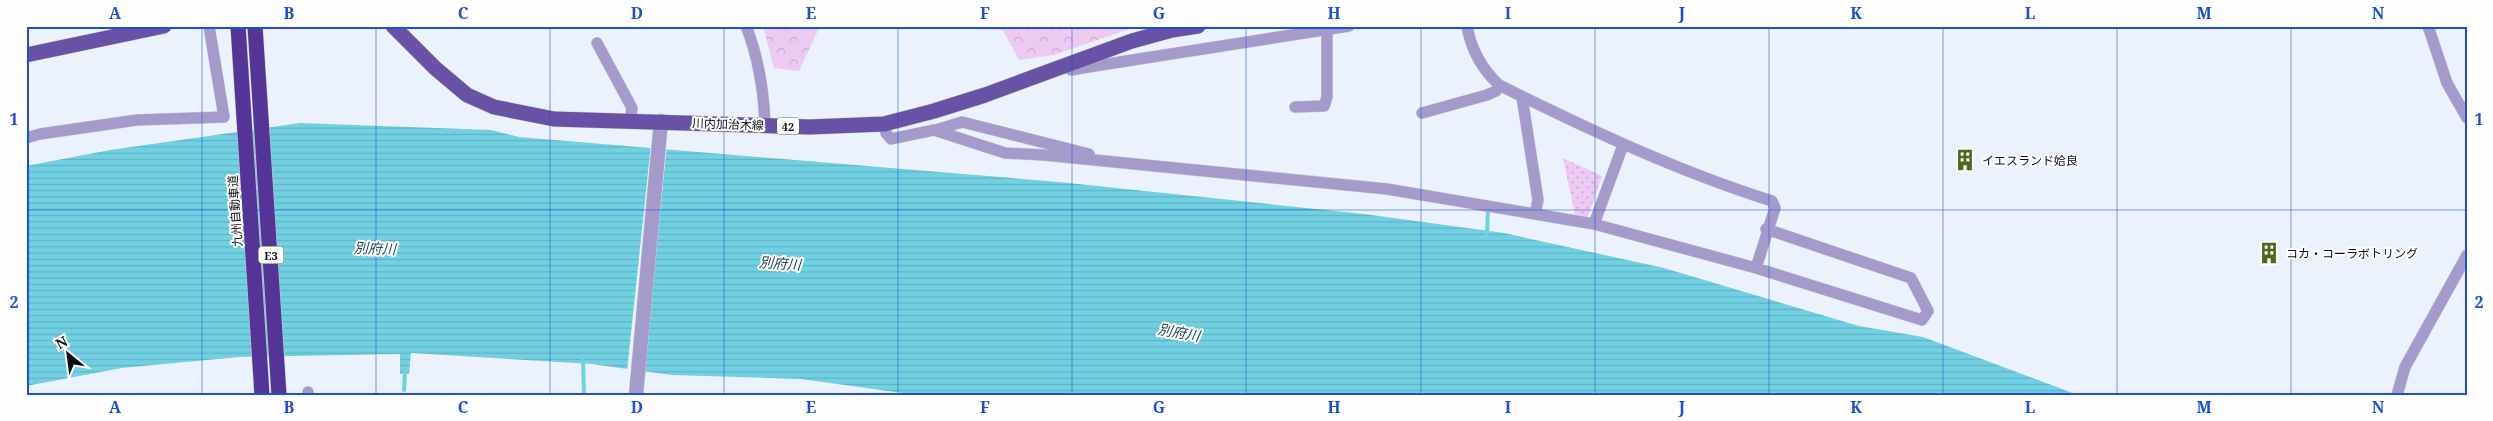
<svg xmlns="http://www.w3.org/2000/svg" width="2493" height="421" font-family="'Noto Serif','Noto Sans JP',serif">
<defs>
<pattern id="forest-crowns" width="20" height="18" patternUnits="userSpaceOnUse" patternTransform="scale(1.25)"><rect width="20" height="18" fill="#edcaf2"/><path d="M2 6a3 3 0 1 1 6 0M12 15a3 3 0 1 1 6 0" fill="none" stroke="#caacce"/></pattern>
<pattern id="park-dots" width="8" height="8" patternUnits="userSpaceOnUse" patternTransform="scale(1.25)"><rect width="8" height="8" fill="#edcaf2"/><path d="M2 2h.1M6 6h.1" fill="none" stroke="#caacce" stroke-width="1.8" stroke-linecap="round"/></pattern>
<pattern id="water-rules" width="6" height="5" patternUnits="userSpaceOnUse" patternTransform="scale(1.25)"><rect width="6" height="5" fill="#71d1e3"/><path d="M0 2.5h6" fill="none" stroke="#61b2c2"/></pattern>
</defs>
<rect width="100%" height="100%" fill="#ebf1fd"/>
<path fill="url(#forest-crowns)" d="M763 26H820L799 71 774 68Z
M895 26H1138L1054 55 1019 60 1003 30Z"/>
<path fill="url(#park-dots)" d="M1563 158 1602 176 1587 219 1575 215Z"/>
<path fill="url(#water-rules)" d="M300 123 491 130 519 137 1059 182 1364 214 1504 233 1664 268 1859 326 1923 337 2078 395H917L801 379 672 375 591 364 411 353 409 374H400V354L239 357 122 368 26 386V166L110 150Z"/>
<path fill="#ebf1fd" d="M651 144 667 145 643 374 627 371Z"/>
<g fill="none" stroke-linecap="round" stroke-linejoin="round">
<path stroke="#71d1e3" stroke-width="4" d="M1487 236 1488 208
M583 360 584 395
M404 390 405 370"/>
<g stroke="#c7cdd7" stroke-width="12">
<path id="minor" d="M746 26C759 59 764 91 765 126
M1467 26C1471 50 1481 68 1499 85 1588 129 1677 171 1772 201L1775 208 1756 268 1922 320 1928 311 1911 278 1766 229
M2428 26 2447 83 2467 118
M597 43 632 108 630 121
M1066 65 1071 70 1082 68 1349 26
M1522 97 1538 200 1535 214 1594 224
M1295 107 1324 106 1327 97V29
M1422 113 1487 95 1496 91 1499 85
M884 124 886 133 891 139 934 130 1005 153 1044 155 1387 189 1535 214
M936 130 962 122 1089 154
M26 138 40 134 137 120 224 117 209 26
M1623 145 1594 224 1756 268
M308 392V395
M2397 395 2405 367 2467 255"/>
</g>
<g stroke="#c7cdd7" stroke-width="15">
<path id="tertiary" d="M636 395 661 121"/>
</g>
<g stroke="#c7cdd7" stroke-width="16">
<path id="primary" d="M393 26 435 68 467 95 494 107 554 119 809 127 884 124 934 111 985 95 1132 41 1172 30 1198 26
M26 55 164 26"/>
</g>
<g stroke="#c7cdd7" stroke-width="16">
<path id="motorway" d="M238 26 262 395
M255 26 279 395"/>
</g>
<use href="#minor" stroke="#a59bcb" stroke-width="11"/>
<use href="#tertiary" stroke="#a59bcb" stroke-width="14"/>
<use href="#primary" stroke="#6951a6" stroke-width="15"/>
<use href="#motorway" stroke="#553497" stroke-width="15"/>
</g>
<path fill="none" stroke="#1d4ed8" stroke-width="1" stroke-opacity="0.55" d="M202 26V395M376 26V395M550 26V395M724 26V395M898 26V395M1072 26V395M1246 26V395M1421 26V395M1595 26V395M1769 26V395M1943 26V395M2117 26V395M2291 26V395M26 210H2467"/>
<defs>
<g id="building-bare" transform="scale(1.725)"><path d="M-4-6H4V6H1V3H-1V6H-4ZM-2.5-4.3h1.7v1.8h-1.7ZM.8-4.3h1.7v1.8H.8ZM-2.5-1h1.7V.8h-1.7ZM.8-1h1.7V.8H.8Z" fill="#4b681b" stroke="#fefefe" stroke-width="2.5" paint-order="stroke"/></g>
</defs>
<g fill-rule="evenodd">
<use href="#building-bare" x="1965" y="160"/>
<use href="#building-bare" x="2269" y="253"/>
</g>
<g text-anchor="middle" dominant-baseline="central" stroke-width="4" stroke-linejoin="round" paint-order="stroke">
<g fill="#fefefe" stroke="#555659" stroke-width="1">
<rect x="777" y="117.5" width="22" height="17" rx="4"/>
<rect x="258.5" y="246.5" width="25" height="17" rx="4"/>
</g>
<g font-size="11" font-weight="bold" fill="#0c0e12">
<text x="788" y="126">42</text>
<text x="271" y="255">E3</text>
</g>
<g font-size="12" fill="#0c0e12" stroke="#fefefe">
<text transform="translate(728 124) rotate(2)">川内加治木線</text>
<text transform="translate(235 211) rotate(-94)">九州自動車道</text>
</g>
<g font-size="12" fill="#0c0e12" stroke="#fefefe" text-anchor="start">
<text x="1982" y="160">イエスランド姶良</text>
<text x="2286" y="253">コカ・コーラボトリング</text>
</g>
<g font-size="14" font-style="italic" fill="#1b474f" stroke="#fefefe">
<text transform="translate(375 248) rotate(2)">別府川</text>
<text transform="translate(780 263) rotate(4)">別府川</text>
<text transform="translate(1179 332) rotate(10)">別府川</text>
</g>
</g>
<rect width="2493" height="421" fill="none" stroke="#fefefe" stroke-width="55"/>
<g transform="translate(68 354) rotate(331)" stroke="#fefefe" stroke-width="4" paint-order="stroke">
<path d="M0-4L9 19L0 12L-9 19Z" fill="#0c0e12"/>
<text y="-8" font-size="14" font-weight="bold" text-anchor="middle" fill="#0c0e12">N</text>
</g>
<rect x="28" y="28" width="2438" height="366" fill="none" stroke="#1d4ed8" stroke-width="2"/>
<g font-size="16" text-anchor="middle" font-weight="bold" fill="#1d4ed8">
<text x="115" y="19">A</text>
<text x="289" y="19">B</text>
<text x="463" y="19">C</text>
<text x="637" y="19">D</text>
<text x="811" y="19">E</text>
<text x="985" y="19">F</text>
<text x="1159" y="19">G</text>
<text x="1334" y="19">H</text>
<text x="1508" y="19">I</text>
<text x="1682" y="19">J</text>
<text x="1856" y="19">K</text>
<text x="2030" y="19">L</text>
<text x="2204" y="19">M</text>
<text x="2378" y="19">N</text>
<text x="14" y="125">1</text>
<text x="2479" y="125">1</text>
<text x="14" y="308">2</text>
<text x="2479" y="308">2</text>
<text x="115" y="413">A</text>
<text x="289" y="413">B</text>
<text x="463" y="413">C</text>
<text x="637" y="413">D</text>
<text x="811" y="413">E</text>
<text x="985" y="413">F</text>
<text x="1159" y="413">G</text>
<text x="1334" y="413">H</text>
<text x="1508" y="413">I</text>
<text x="1682" y="413">J</text>
<text x="1856" y="413">K</text>
<text x="2030" y="413">L</text>
<text x="2204" y="413">M</text>
<text x="2378" y="413">N</text>
</g>
</svg>
